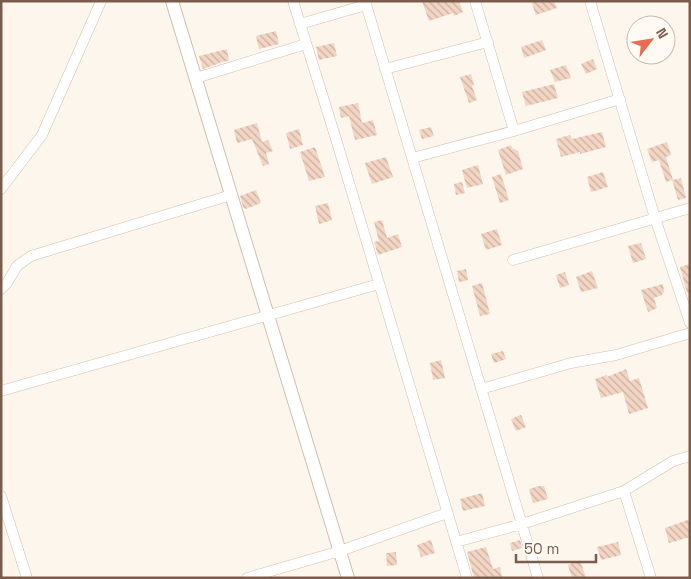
<svg xmlns="http://www.w3.org/2000/svg" width="691" height="579" font-family="'Space Grotesk',sans-serif">
<defs>
<pattern id="building-back-hatch" width="6" height="6" patternUnits="userSpaceOnUse" patternTransform="scale(1.25)"><rect width="6" height="6" fill="#f3d5c3"/><path d="M-1 5l2 2M0 0l6 6M5-1l2 2" fill="none" stroke="#cab0a1"/></pattern>
</defs>
<rect width="100%" height="100%" fill="#fdf6ec"/>
<path fill="url(#building-back-hatch)" d="M422 1H459L463 12 454 16 453 13 429 21Z
M531 1H554L557 8 536 15Z
M276 31 279 44 259 49 256 36Z
M542 40 546 50 524 58 521 47Z
M334 43 337 56 319 60 316 47Z
M227 49 229 61 220 62V63L203 69 199 56Z
M593 59 597 69 586 74 581 64Z
M566 65 571 78 555 82 550 70Z
M471 74 474 85 472 86 477 100 469 103 460 77Z
M554 84 558 98 526 106 522 92Z
M358 103 362 123 373 120 377 135 355 140 349 116 341 118 339 107Z
M257 123 262 142 268 140 273 151 266 153 269 164 263 166 252 139 237 143 234 130Z
M431 127 434 136 422 139 419 130Z
M299 129 303 145 290 149 286 133Z
M602 132 606 147 580 154V152L561 157 556 139 570 135 572 139Z
M667 142 671 155 666 157 673 180 681 178 686 198 678 200 672 180 666 182 659 160 652 162 647 149Z
M511 145 512 148 518 151 523 169 506 175 498 150Z
M315 147 325 177 309 181 300 152Z
M386 157 393 177 372 184 365 163Z
M478 165 483 184 467 188 462 170Z
M603 172 608 187 591 192 587 177Z
M501 174 509 200 500 203 492 177Z
M462 182 465 193 456 195 454 184Z
M256 190 261 203 246 209 243 207 240 196Z
M328 203 332 220 319 224 315 206Z
M382 220 387 238 398 234 402 247 378 255 374 242 379 241 374 222Z
M497 229 502 245 486 250 481 234Z
M641 243 646 259 633 263 628 246Z
M690 264V293H687L680 267Z
M466 269 468 280 459 282 457 271Z
M592 271 598 288 581 292 576 277Z
M565 272 569 285 560 288 556 275Z
M482 283 490 314 480 316 472 286Z
M663 284 664 292 662 294V295L654 298 657 308 648 312 641 290Z
M503 351 506 359 494 363 491 354Z
M441 360 445 378 433 380 430 363Z
M626 369 630 381 639 378 648 408 629 414 623 392 601 398 595 379 607 375V377Z
M521 415 526 427 516 431 511 419Z
M539 486H544L548 499 533 503 529 489Z
M482 493 485 506 463 511 460 499Z
M690 519V537L669 543 665 528Z
M431 540 435 553 421 557 417 545Z
M520 540 522 548 512 551 510 543Z
M618 542 621 555 601 560 597 547Z
M486 547 493 569 500 567 502 578H474L467 552Z
M396 552 397 565 387 566 386 553Z
M580 560 586 578H572L568 565Z"/>
<g fill="none" stroke-linecap="round" stroke-linejoin="round">
<g stroke="#d1beb0" stroke-width="11">
<path id="minor" d="M293 1 336 139 467 578
M365 1 538 578
M475 1 514 131
M590 1 655 218 690 323
M300 24 366 5
M385 69 488 42
M196 78 306 44
M412 158 514 131 620 99
M1 189 42 135 101 1
M513 260 690 208
M1 289 7 283 17 266 31 256 231 195
M481 389 571 363 616 355 690 333
M1 391 379 284
M624 491 673 461 690 456
M1 496 27 578
M456 542 522 524 624 491 651 578
M247 578 340 551 447 513"/>
</g>
<g stroke="#d1beb0" stroke-width="14">
<path id="tertiary" d="M172 1 348 578"/>
</g>
<use href="#minor" stroke="#fff" stroke-width="10"/>
<use href="#tertiary" stroke="#fff" stroke-width="12"/>
</g>
<rect width="691" height="579" fill="none" stroke="#7a5c4d" stroke-width="5"/>
<g transform="translate(651 40) rotate(59)"><circle r="24" fill="#fffaf3" stroke="#cabbb1"/>
<path d="M0-4L9 19L0 12L-9 19Z" fill="#e76f51"/>
<text y="-8" font-size="14" font-weight="bold" text-anchor="middle" fill="#7a5c4d">N</text>
</g>
<path d="M516 554v8h80v-8" fill="none" stroke="#7a5c4d" stroke-width="2.5"/>
<text x="524" y="554" font-size="15" fill="#7a5c4d" stroke="#fffaf3" stroke-width="4" paint-order="stroke">50 m</text>
</svg>
